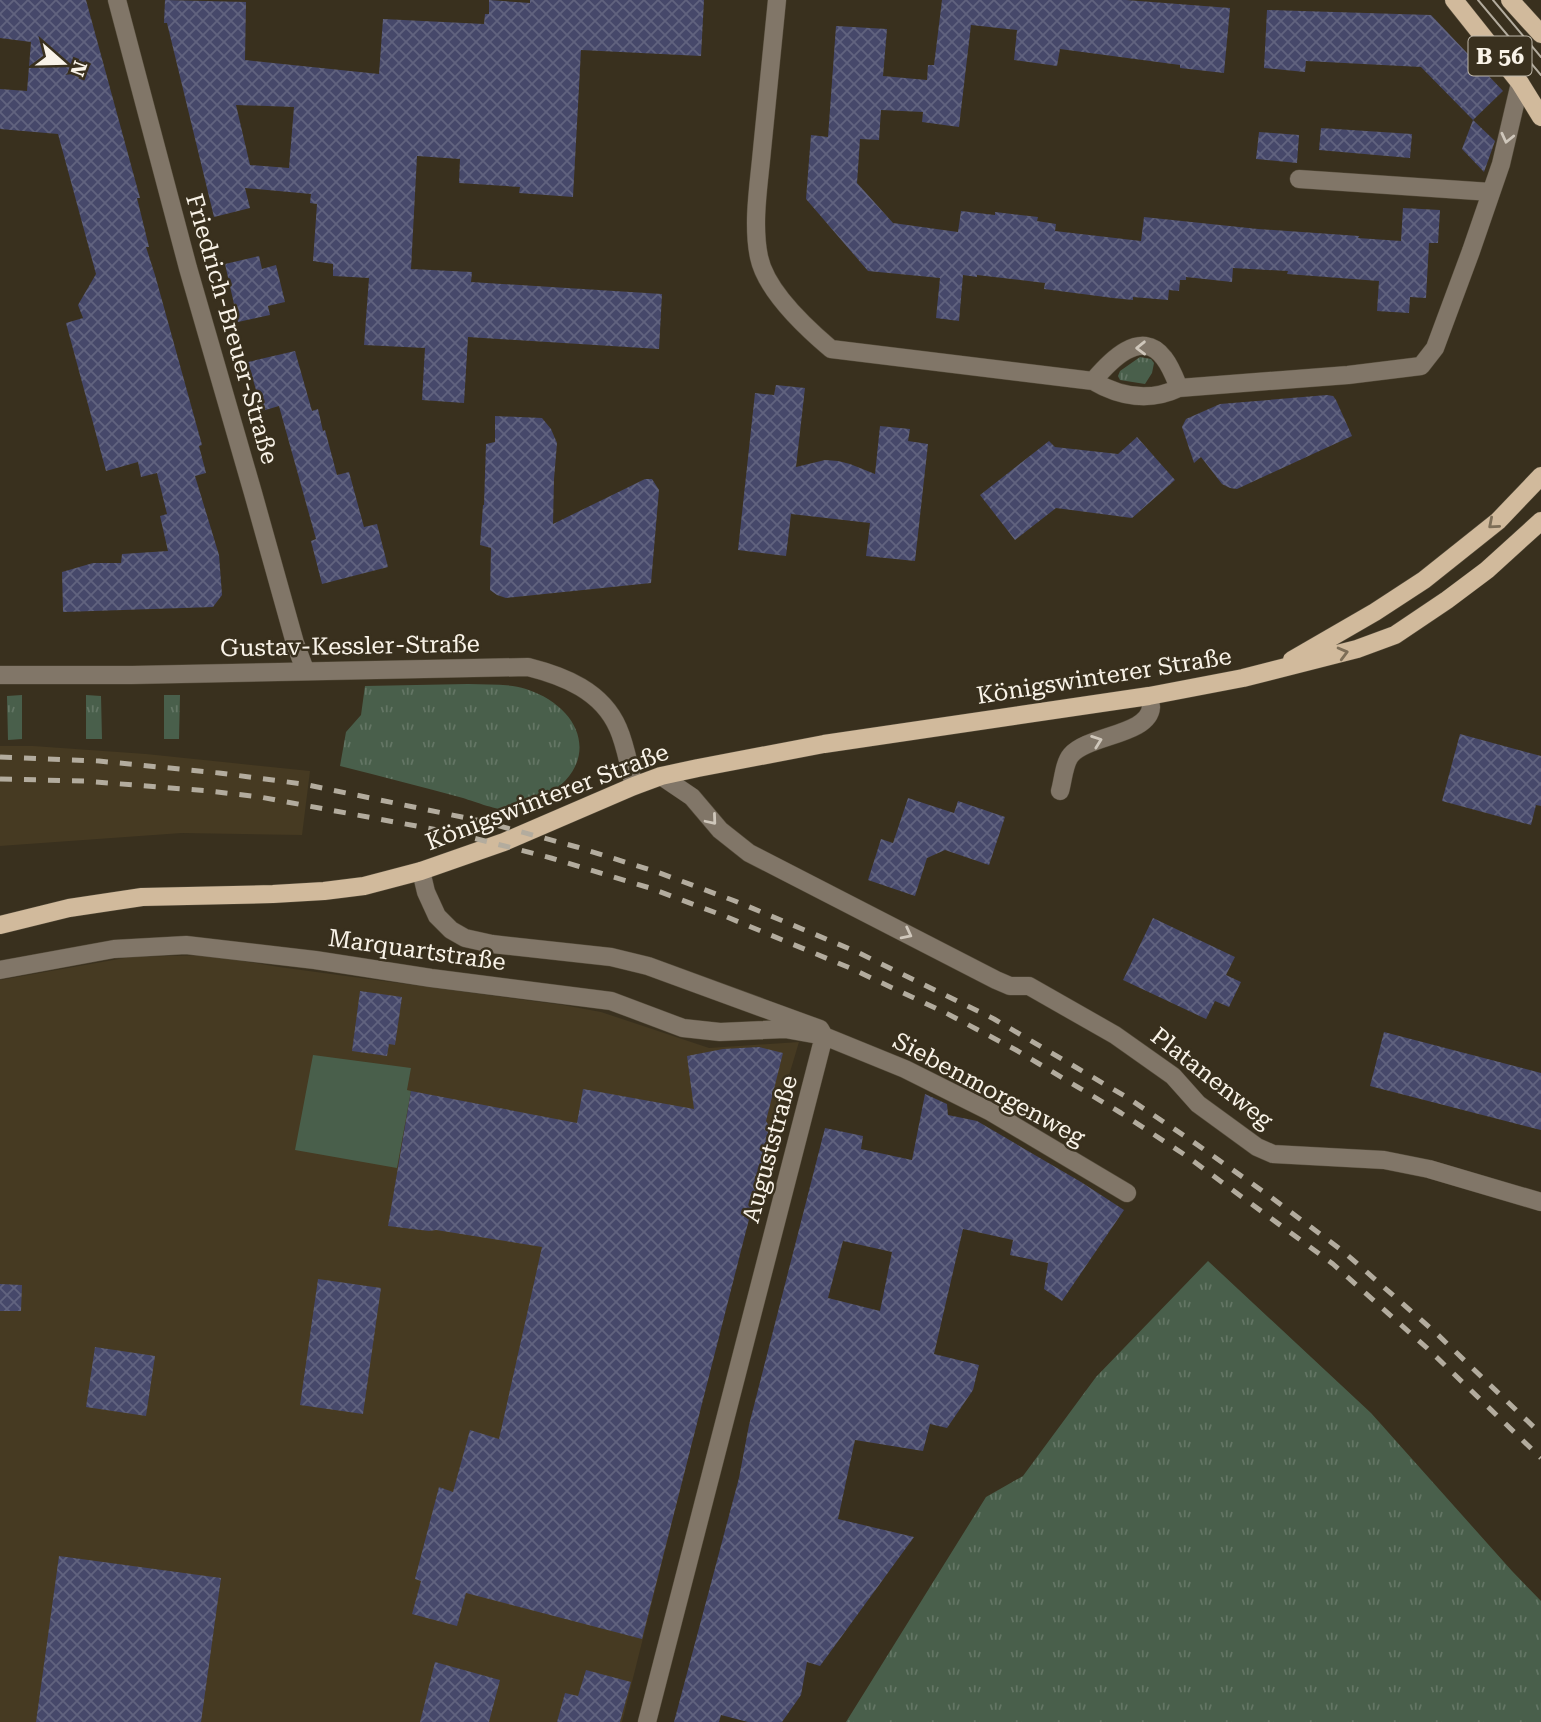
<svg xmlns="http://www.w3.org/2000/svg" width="1541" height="1722" font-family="'Roboto Serif',serif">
<defs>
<pattern id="grass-tufts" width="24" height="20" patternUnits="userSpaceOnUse" patternTransform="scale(1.75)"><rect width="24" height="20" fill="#495f4b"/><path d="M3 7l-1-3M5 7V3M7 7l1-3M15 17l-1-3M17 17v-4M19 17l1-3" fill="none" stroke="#647665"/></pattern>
<pattern id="building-cross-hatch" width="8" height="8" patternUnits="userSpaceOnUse" patternTransform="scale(1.75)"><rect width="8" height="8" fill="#46486a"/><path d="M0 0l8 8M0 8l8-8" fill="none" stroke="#61637f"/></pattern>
</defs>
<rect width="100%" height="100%" fill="#39301e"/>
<path fill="#463a22" d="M0 746H33L146 754 310 771 302 835 182 833 0 846Z
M207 955 279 967 563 1005 601 1012 709 1048 799 1042 758 1179 622 1722H0V980L130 957Z"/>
<path fill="url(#grass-tufts)" d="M1140 357 1151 359 1154 363 1152 373 1145 384 1120 380 1118 376 1120 371Z
M468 684C487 685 507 683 526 689 584 708 602 764 544 797 534 802 520 811 509 811 498 810 475 802 463 798 422 787 381 776 340 766L346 732 361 715 365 686Z
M22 695V739L8 740 7 696Z
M86 695 101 696 102 739H86Z
M164 695H180L179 739H164Z
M1208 1261 1371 1413 1512 1571 1541 1601V1722H846L986 1497 1023 1476 1096 1377Z"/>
<path fill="#495f4b" d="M313 1055 411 1068 407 1090 411 1091 397 1168 295 1150Z"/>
<path fill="url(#building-cross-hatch)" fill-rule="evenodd" d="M0 0H86L140 198H137L149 247H146L155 275 202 445 199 446 206 473 195 476 219 555 222 595 213 607 63 612 62 572 93 563H121L122 554 168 551 160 516 167 514 157 473 141 477 138 462 106 471 66 323 83 318 78 305 96 274 58 134 0 129V89L27 91 31 42 0 38Z
M165 0 246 2 245 60 379 74 383 19 484 24 485 14H489V0L530 3V0H704L701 56 581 50 573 197 519 193 520 187 459 183 460 159 417 156 411 269 472 272 471 282 662 294 659 349 468 337 464 403 422 400 425 348 364 345 369 278 333 276V264L313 261 317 204 310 203 311 194 245 188 250 208 214 217 167 23H164ZM236 105 294 107 289 168 250 165Z
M942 0H1126L1230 8 1224 73 1180 68V65L1060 49 1057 66 1014 60 1017 30 971 25 959 127 922 122 923 112 881 110 879 140 860 139 857 183 893 223 958 232 961 211 995 215V212L1038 217 1037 221 1056 224 1055 231 1141 241 1144 217 1258 229 1359 236 1358 238 1401 241 1403 208 1440 210 1438 243H1429L1426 298 1410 297 1409 313 1377 311 1379 281 1287 274 1288 271 1233 268 1232 282 1186 277V280H1180L1179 291 1169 290 1168 300 1133 297V300L1113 298 1044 289 1045 283 977 275V277L963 275 959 321 936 318 940 278 868 271 806 199 811 135 828 137 836 26 887 29 883 76 927 80 928 65H934Z
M1267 10 1431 15 1503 91 1473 120 1421 67 1306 61 1305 72 1264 68Z
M1473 120 1495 141 1484 172 1462 149Z
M1321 128 1412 134 1410 158 1319 150Z
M1259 132 1299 135 1297 163 1256 159Z
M259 256 262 269 276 265 285 302 268 306 270 315 238 322 225 264Z
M295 351 312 411 318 409 323 431 325 430 337 475 349 472 364 527 377 524 388 567 322 584 311 541 316 539 279 406 262 411 248 362Z
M776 385 805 388 796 467 825 460 838 461 850 464 875 474 880 426 910 429 908 441 928 444 915 561 866 556 870 523 791 514 786 556 738 550 755 393 774 395Z
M1327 395 1333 396 1336 400 1352 436 1237 489 1230 488 1222 484 1201 457 1194 463 1182 427 1186 419 1220 404Z
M495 416 542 418 551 429 557 443 554 479 553 524 645 479H652L659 490 651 583 506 598 497 595 490 590 491 548 480 545 483 505H484L486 444 495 442Z
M1137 437 1175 480 1132 518 1056 508 1015 540 980 495 1049 441 1055 447 1118 454Z
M1460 734 1541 756V806L1536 805 1531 825 1442 801Z
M908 798 954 813 958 801 1005 817 989 865 945 850 927 858 915 896 868 880 881 839 893 843Z
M1153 918 1235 957 1226 975 1241 982 1229 1007 1215 1001 1206 1019 1123 980Z
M360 991 402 997 395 1045 389 1044 387 1056 352 1051Z
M1384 1032 1541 1073V1130L1370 1086Z
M759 1047 783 1053 766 1121 769 1126 771 1133 642 1639 466 1593 457 1626 412 1614 421 1581 415 1579 439 1487 453 1492 470 1430 499 1439 542 1247 436 1230 429 1231 388 1226 411 1091 577 1123 583 1089 694 1109 687 1056 723 1049Z
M925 1094 947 1104 948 1115 977 1121 1081 1182 1124 1210 1062 1301 1044 1289 1048 1263 1010 1255 1013 1240 963 1229 934 1354 979 1365 973 1390 947 1428 930 1424 923 1451 855 1440 838 1519 914 1537 820 1666 807 1662 801 1695 782 1722H748L721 1715 719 1722H674L739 1478 749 1425 825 1128 863 1136 861 1149 912 1160ZM843 1241 892 1252 880 1311 828 1298Z
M318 1279 381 1288 363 1414 300 1405Z
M0 1284 22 1285 21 1311H0Z
M95 1347 155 1356 146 1416 86 1407Z
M59 1556 221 1578 201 1722H36Z
M435 1662 500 1680 489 1722H420Z
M586 1670 631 1682 620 1722H557L565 1693 578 1696Z"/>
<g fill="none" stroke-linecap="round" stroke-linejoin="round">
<g stroke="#544b3a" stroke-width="19">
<path id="minor" d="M117 0 188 268 253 493 295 643 305 670
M777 0C772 50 767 100 762 150 759 184 752 223 759 257 766 291 805 327 831 349L1093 381C1120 397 1150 402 1179 388L1348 375 1421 366 1435 348 1471 251 1501 164 1520 83
M1299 179 1491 192
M1093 381C1109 362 1141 327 1164 358 1171 367 1175 378 1179 388
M0 675H132L528 667C564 676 602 691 618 728 626 746 629 767 634 786
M661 776 692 797 720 830 749 853 996 980 1010 986H1029L1115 1035 1173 1076 1198 1104 1257 1147 1273 1154 1384 1160 1429 1169 1541 1202
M1060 791C1063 781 1064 763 1071 755 1088 735 1149 735 1151 707 1151 706 1149 697 1149 696
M421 871 426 892 437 916 451 930 465 938 492 944 611 957 648 966 820 1029 824 1036 647 1722
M0 970 114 949 186 945 315 960 431 978 611 1001 683 1028 720 1032 785 1029 824 1036 905 1069 991 1112 1127 1193"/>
</g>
<g stroke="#544b3a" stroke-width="19">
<path id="major" d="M1454 0 1520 83 1541 117
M1510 0 1541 34
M1292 660 1375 612 1424 580 1498 521 1541 476
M0 925 69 908 142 897 273 894 324 891 364 886 421 871 504 842 634 786 661 776 698 768 824 744 1149 696 1243 678 1357 649 1395 635 1447 600 1487 570 1541 521"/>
</g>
<use href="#minor" stroke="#817668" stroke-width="18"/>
<use href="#major" stroke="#d1ba9c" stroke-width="18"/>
<path stroke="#b3ac9e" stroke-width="2" d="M1478 0 1541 75
M1493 0 1541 57"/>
<path stroke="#b3ac9e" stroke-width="5" stroke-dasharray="12 12" stroke-linecap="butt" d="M0 757 99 761 219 773 303 784 481 821 577 847 657 872 735 901 857 952 994 1019 1128 1098 1192 1141 1268 1195 1344 1252 1437 1334 1541 1434
M0 779 84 781 209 791 260 797 454 833 551 858 650 888 727 917 850 968 946 1013 1016 1050 1121 1113 1185 1155 1333 1264 1427 1348 1541 1458"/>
</g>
<defs><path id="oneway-chevron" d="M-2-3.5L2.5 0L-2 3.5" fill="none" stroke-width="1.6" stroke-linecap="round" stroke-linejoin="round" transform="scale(1.75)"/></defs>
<g stroke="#cfc7bb">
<use href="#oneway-chevron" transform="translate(1507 138) rotate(103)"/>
<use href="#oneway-chevron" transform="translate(1141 348) rotate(179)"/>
<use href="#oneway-chevron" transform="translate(1097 741) rotate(-20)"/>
<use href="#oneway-chevron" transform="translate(712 820) rotate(50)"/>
<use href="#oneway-chevron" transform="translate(907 934) rotate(27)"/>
</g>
<g stroke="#7d6e57">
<use href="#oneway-chevron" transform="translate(1493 524) rotate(139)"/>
<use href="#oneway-chevron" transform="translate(1343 653) rotate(-15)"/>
</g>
<g text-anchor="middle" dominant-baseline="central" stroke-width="5" stroke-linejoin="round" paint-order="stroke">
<rect fill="#39301e" stroke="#bfb8ab" stroke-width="2" x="1468.5" y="36.5" width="63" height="39" rx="5"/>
<g font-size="23" font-weight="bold" fill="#f9f3e8">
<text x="1500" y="56">B 56</text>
</g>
<g font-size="24" fill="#f9f3e8" stroke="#39301e">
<text transform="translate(232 329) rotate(74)">Friedrich-Breuer-Straße</text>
<text transform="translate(350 646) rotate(-1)">Gustav-Kessler-Straße</text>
<text transform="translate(1104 676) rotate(-9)">Königswinterer Straße</text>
<text transform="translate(547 797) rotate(-21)">Königswinterer Straße</text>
<text transform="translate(417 950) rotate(8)">Marquartstraße</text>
<text transform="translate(1212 1078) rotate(38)">Platanenweg</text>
<text transform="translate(989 1089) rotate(28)">Siebenmorgenweg</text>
<text transform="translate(770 1149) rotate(-75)">Auguststraße</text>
</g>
</g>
<g transform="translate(63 63) rotate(110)" stroke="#39301e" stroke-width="5" paint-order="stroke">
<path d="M0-5L12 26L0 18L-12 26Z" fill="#f9f3e8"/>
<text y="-10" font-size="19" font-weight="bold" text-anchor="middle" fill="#f9f3e8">N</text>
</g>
</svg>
